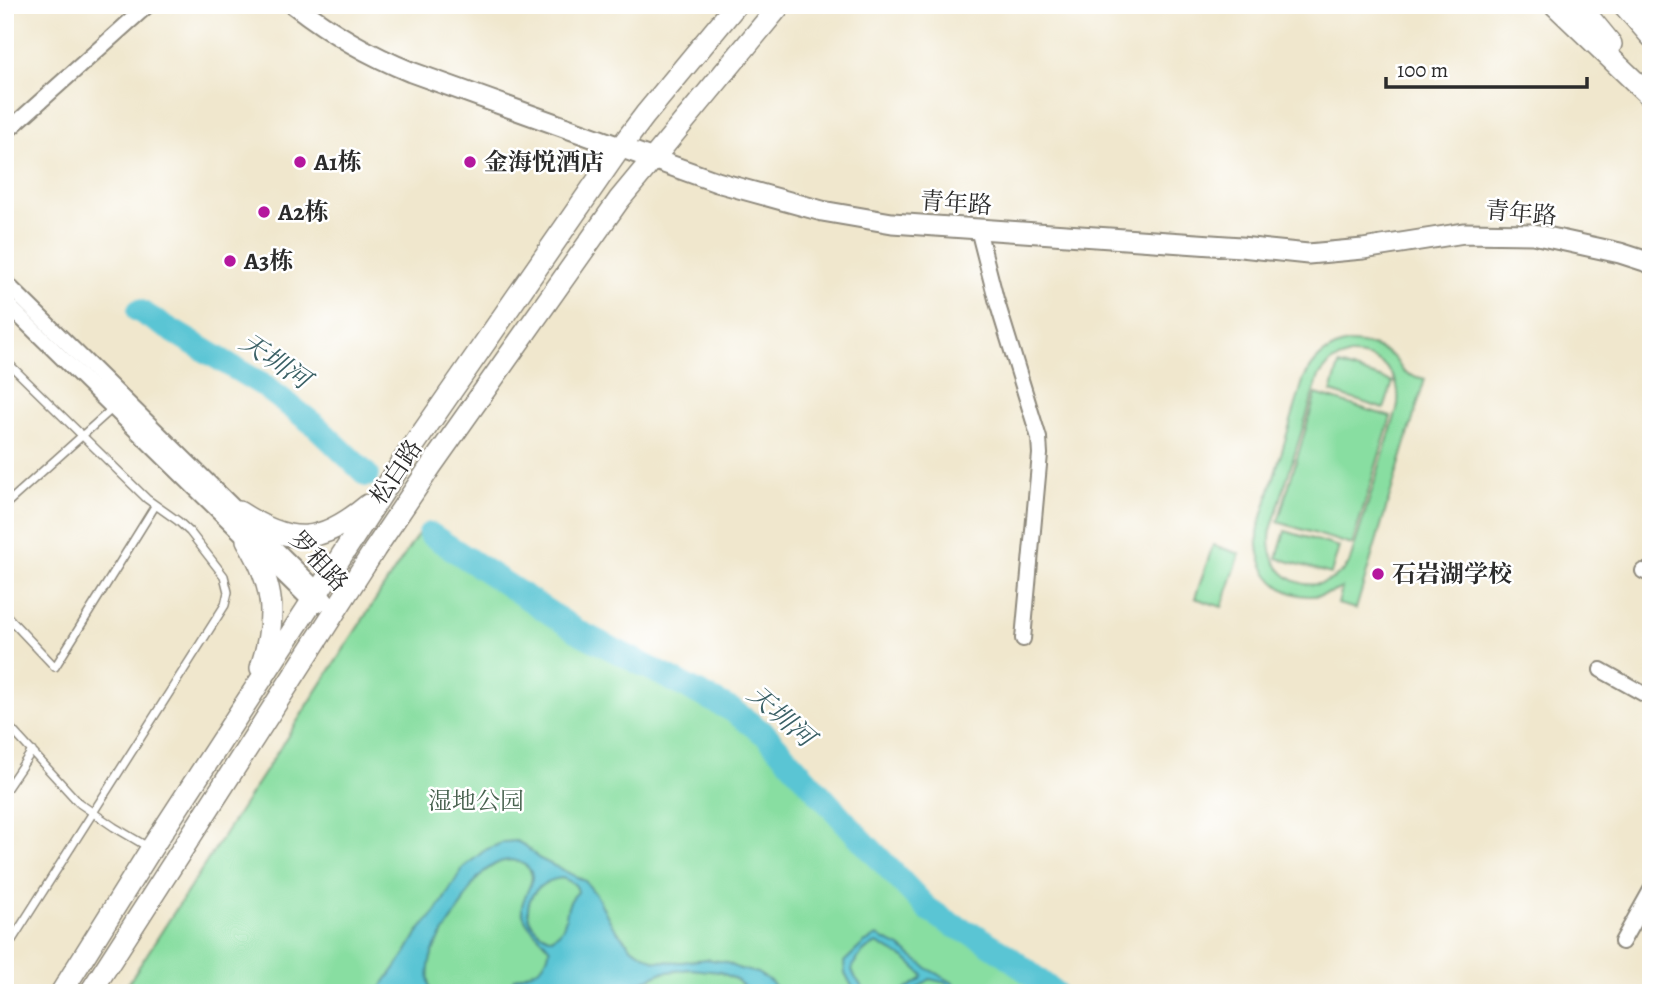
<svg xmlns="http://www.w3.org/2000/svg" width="1656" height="998" font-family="Alegreya,'Noto Serif SC',serif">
<rect width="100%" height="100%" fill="#fff"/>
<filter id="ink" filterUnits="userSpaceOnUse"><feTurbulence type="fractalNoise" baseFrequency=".0143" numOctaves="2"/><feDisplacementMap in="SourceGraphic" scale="14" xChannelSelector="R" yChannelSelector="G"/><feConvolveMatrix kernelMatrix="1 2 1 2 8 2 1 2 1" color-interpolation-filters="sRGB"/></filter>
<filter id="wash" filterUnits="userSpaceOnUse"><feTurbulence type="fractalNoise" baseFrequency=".00686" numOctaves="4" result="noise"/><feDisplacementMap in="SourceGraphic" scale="28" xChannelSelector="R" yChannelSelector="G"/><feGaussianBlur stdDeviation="1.57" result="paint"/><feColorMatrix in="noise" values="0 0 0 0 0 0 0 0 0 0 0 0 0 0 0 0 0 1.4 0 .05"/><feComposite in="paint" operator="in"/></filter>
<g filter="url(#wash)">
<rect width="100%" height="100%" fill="#f0e7cd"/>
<path fill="#88dea1" stroke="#5a8466" stroke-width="2" fill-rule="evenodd" d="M1347 343C1365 343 1381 346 1394 358 1398 362 1400 368 1404 372 1408 376 1419 377 1425 379L1356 609 1338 604 1342 588C1295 612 1250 580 1259 527L1303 381C1313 360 1325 349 1347 343ZM1349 355C1383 354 1404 377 1397 410L1349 564C1319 605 1262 580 1271 530L1319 376 1331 362Z
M1339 365 1393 382 1384 409 1331 392Z
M1316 394 1391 417 1352 545 1278 522Z
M1285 531 1339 547 1331 574 1277 558Z
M418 534 577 637 731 715 765 740 855 843 931 918 956 934 981 944 1017 967 1049 993H122Z
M1213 545 1240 554 1222 607 1195 598Z"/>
<path fill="#5ac5d4" stroke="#427880" stroke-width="2" fill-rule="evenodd" d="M516 841 526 846 538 858 585 881 597 896 612 925 631 947 655 961 682 962 706 959 725 962 740 969 757 973 770 981 782 993H750L737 980 720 972 690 969 660 973 645 981 622 986H582L572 993H507L515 978C536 969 543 973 550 949 541 935 525 928 522 910 520 896 542 878 526 866 506 851 483 869 472 886 466 895 462 905 456 914 447 929 434 943 430 961 428 971 428 983 431 993H377L406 953 418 932 436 912 463 868 485 850 504 842ZM562 878C569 881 577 883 578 892 562 906 570 917 561 930 560 933 554 936 552 938 514 926 524 882 562 878Z
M877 936 900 947 928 969 952 982 964 993H958L946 983 930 979 910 993H900L921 979 923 975 906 959 877 943C864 949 856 957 852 970L855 977 867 993H846L853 988 845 973 844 962 864 943Z"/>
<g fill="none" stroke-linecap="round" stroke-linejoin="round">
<path stroke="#5ac5d4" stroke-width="24" d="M139 311 263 385 316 426 367 475
M430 534 579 632 732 710 766 735 859 837 927 908 952 925 979 937 1009 957 1055 993"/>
</g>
</g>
<g filter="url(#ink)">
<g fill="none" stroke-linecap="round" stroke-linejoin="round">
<g stroke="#8e897c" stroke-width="10">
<path id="lane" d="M5 360 147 499 178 521 190 532 224 576 228 592 225 605 5 951
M5 505 113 408
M5 614 55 667 155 506
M5 722 79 803 114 827 148 847
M5 791 32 751"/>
</g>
<g stroke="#8e897c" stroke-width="18">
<path id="street" d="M5 133 148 5
M978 229 996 299 1039 438 1040 454 1023 639
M5 282 318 590 335 612
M5 302 311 602 318 605
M1643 571 1651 575
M1601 670 1651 698
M1622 942 1651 890"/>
</g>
<g stroke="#8e897c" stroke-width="23">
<path id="secondary" d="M295 5C331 33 369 55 411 72L717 182 822 211 892 223 1241 247 1308 254 1363 249 1464 233 1533 234 1620 253 1651 263"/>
</g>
<g stroke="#8e897c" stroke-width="24">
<path id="primary" d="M1555 5 1651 97
M1579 5 1611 44
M1624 5 1651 36
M239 512C291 546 320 545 368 505
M247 540C275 586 277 618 261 668
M61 993 151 849 407 455 620 148 645 115 736 5
M90 993 375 549 431 466 619 200 780 5"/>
</g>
<use href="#lane" stroke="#fff" stroke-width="7"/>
<use href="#street" stroke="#fff" stroke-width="14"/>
<use href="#secondary" stroke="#fff" stroke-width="19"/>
<use href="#primary" stroke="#fff" stroke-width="21"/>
</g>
</g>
<g fill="#b5179e" stroke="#fff" stroke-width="2.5">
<circle cx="300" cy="162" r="7"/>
<circle cx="470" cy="162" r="7"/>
<circle cx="264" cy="212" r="7"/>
<circle cx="230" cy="261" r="7"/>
<circle cx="1378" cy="574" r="7"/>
</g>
<g text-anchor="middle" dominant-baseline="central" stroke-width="5" stroke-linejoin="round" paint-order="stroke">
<g font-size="24" font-weight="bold" fill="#2b2b2b" stroke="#fff" text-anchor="start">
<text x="314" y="162">A1栋</text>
<text x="484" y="162">金海悦酒店</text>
<text x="278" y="212">A2栋</text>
<text x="244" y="261">A3栋</text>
<text x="1392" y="574">石岩湖学校</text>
</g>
<g font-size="24" fill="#2b2b2b" stroke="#fff">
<text transform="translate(956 203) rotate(4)">青年路</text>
<text transform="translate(1521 213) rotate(5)">青年路</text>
<text transform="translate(396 472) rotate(-56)">松白路</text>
<text transform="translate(319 561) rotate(47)">罗租路</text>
</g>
<g font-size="24" fill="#47614e" stroke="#fff">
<text x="476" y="801">湿地公园</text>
</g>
<g font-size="26" font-style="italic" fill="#3b6166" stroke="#fff">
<text transform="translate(275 361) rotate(34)">天圳河</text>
<text transform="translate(781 716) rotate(41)">天圳河</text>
</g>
</g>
<rect width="1656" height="998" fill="none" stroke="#fff" stroke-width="28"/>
<path d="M1386 77v10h201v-10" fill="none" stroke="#2b2b2b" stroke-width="3.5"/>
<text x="1397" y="77" font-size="21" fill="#2b2b2b" stroke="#ffffff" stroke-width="5" paint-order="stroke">100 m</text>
</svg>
